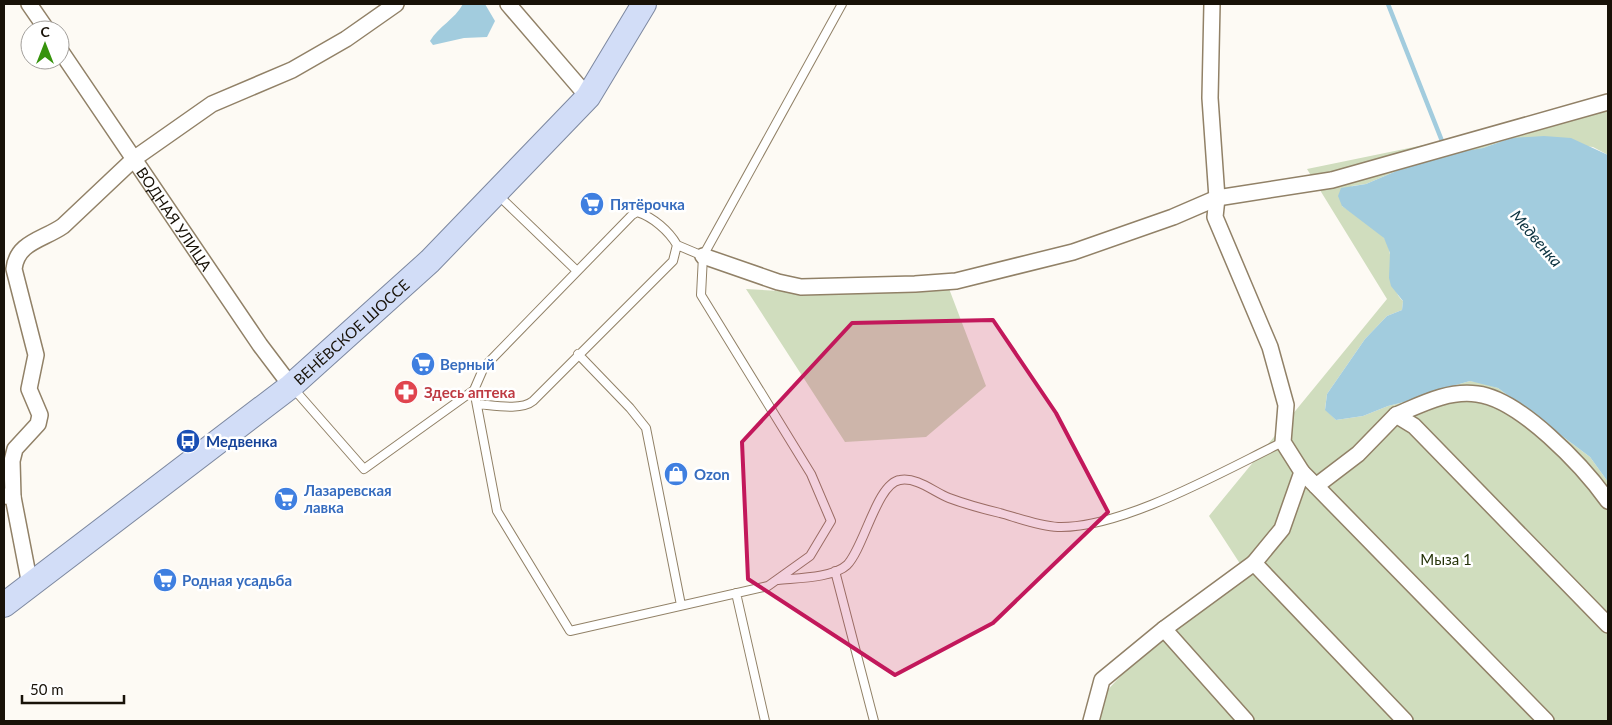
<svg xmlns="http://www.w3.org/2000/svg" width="1612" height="725" font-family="Lato,sans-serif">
<rect width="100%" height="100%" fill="#fdfaf4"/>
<path fill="#d0ddbe" d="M1608 107V155L1593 147 1511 138 1483 148 1415 163 1366 184 1352 186 1342 206C1353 213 1378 228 1385 239 1396 258 1386 285 1403 301L1402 310 1387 316 1365 339 1327 394 1325 409 1336 420 1363 416 1388 406 1420 398 1438 390 1470 381 1482 383 1498 388 1590 457 1608 482V721H1095L1102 696 1156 638 1248 576 1209 516 1387 299 1307 169Z
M948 286 986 386 926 437 845 442 746 289 797 292Z"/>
<path fill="#a2ccde" d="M463 4H485L495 21 487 37 464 38 433 45 430 41C438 27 455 19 463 4Z
M1544 136 1571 138 1608 155V482L1590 457 1498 388 1470 381 1438 390 1420 398 1388 406 1363 416 1336 420 1325 410 1327 394 1365 339 1387 316 1402 310 1403 301 1391 286 1389 278 1390 253 1384 238 1342 206 1338 196 1341 188 1366 184 1415 163 1447 154 1483 148 1511 138Z"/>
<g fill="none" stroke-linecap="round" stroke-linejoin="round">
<path stroke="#a2ccde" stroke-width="4.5" d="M1388 4 1442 141"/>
<g stroke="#918167" stroke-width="10">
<path id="lane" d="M497 194 577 271
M677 245 703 256
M578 354 630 408 646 428 681 605
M293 388 364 469 474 390 497 511 570 631 768 586 810 556 831 521 811 474 701 295 703 256 842 4
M474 390 484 367 632 215 637 212C653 217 669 231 677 245L673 261 533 401C521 411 492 405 477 404
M835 571 874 721
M778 580C797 578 833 578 847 565 864 548 877 483 900 480 917 477 934 492 949 498 965 504 983 509 1000 513 1018 518 1039 526 1058 527 1122 529 1225 470 1283 442
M736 593 765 721"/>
</g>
<g stroke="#918167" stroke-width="18">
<g id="street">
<path d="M29 4 47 30"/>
<path d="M508 4 588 97"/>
<path id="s1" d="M60 50 260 345 291 386"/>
<path d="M703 256 778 282 801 287 915 284 956 281 1073 252 1173 217 1217 198 1332 180 1608 102"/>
<path d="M1396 415C1422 404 1448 390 1477 394 1520 399 1583 466 1608 501"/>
<path d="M1302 472 1316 486 1358 454 1396 415 1414 426 1608 625"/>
<path d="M1316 486 1546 721"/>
<path d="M5 496 13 497 30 585"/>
<path d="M13 497 12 461 15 449 38 424 40 415 29 389 36 355 14 269C17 242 43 240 63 226L135 158 212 104 292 70 346 39 396 4"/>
<path d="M1254 563 1405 721"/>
<path d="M1164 629 1246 721"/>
<path d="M1091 721 1102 680 1164 629 1254 563 1282 529 1302 472 1283 442 1286 405 1270 347 1215 217 1217 198 1210 98 1212 4"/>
</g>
</g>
<g stroke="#7d88a0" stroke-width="26">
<g id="primary">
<path id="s2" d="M4 605 291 386 430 261 588 97 644 4"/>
</g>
</g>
<use href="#lane" stroke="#fff" stroke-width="8"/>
<use href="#street" stroke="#fff" stroke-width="15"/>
<use href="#primary" stroke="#d2ddf7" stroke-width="24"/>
</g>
<path fill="#c2185b" fill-opacity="0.2" stroke="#c2185b" stroke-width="4" stroke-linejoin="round" d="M993 320 1056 413 1108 512 993 623 895 675 748 579 742 442 852 323Z"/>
<defs>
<g id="supermarket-disc" transform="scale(1.25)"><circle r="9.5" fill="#3f7fe0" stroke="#fff"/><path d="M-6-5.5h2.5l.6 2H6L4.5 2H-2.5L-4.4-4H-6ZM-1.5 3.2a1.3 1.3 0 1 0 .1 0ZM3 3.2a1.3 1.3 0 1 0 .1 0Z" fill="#fff"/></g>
<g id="pharmacy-disc" transform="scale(1.25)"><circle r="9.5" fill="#e0444e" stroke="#fff"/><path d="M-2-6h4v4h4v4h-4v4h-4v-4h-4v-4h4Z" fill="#fff"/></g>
<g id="bus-disc" transform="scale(1.25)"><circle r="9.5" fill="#1a4fb4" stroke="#fff"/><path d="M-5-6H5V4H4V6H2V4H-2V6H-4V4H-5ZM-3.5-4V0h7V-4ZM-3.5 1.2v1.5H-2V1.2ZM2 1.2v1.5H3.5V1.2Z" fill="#fff"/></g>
<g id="shop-disc" transform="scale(1.25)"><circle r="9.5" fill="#3f7fe0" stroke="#fff"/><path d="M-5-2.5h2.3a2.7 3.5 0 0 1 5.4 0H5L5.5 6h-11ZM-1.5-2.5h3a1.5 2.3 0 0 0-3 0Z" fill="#fff"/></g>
</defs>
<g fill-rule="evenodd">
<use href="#supermarket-disc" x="592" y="204"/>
<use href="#supermarket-disc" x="423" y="364"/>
<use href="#pharmacy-disc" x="406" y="392"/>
<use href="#bus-disc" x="188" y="441"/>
<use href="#shop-disc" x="676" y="474"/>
<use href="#supermarket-disc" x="286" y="499"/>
<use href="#supermarket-disc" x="165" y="580"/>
</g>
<g text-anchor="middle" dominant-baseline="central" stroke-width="5" stroke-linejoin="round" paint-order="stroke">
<g font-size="15" font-weight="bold" fill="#366cbe" stroke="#fff" text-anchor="start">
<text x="610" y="204">Пятёрочка</text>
<text x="440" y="364">Верный</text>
<text x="694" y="474">Ozon</text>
<text x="304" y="490">Лазаревская<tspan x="304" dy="17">лавка</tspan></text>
<text x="182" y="580">Родная усадьба</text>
</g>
<g font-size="15" fill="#181208" stroke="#fff">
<text stroke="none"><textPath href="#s1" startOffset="204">ВОДНАЯ УЛИЦА</textPath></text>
<text stroke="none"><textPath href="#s2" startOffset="442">ВЕНЁВСКОЕ ШОССЕ</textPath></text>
</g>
<g font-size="15" font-weight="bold" fill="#be3a42" stroke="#fff" text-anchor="start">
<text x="424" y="392">Здесь аптека</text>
</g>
<g font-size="15" font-weight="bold" fill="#164399" stroke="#fff" text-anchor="start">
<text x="206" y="441">Медвенка</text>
</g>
<g font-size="15" fill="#243208" stroke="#fff">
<text x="1446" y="559">Мыза 1</text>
</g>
<g font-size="16" font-style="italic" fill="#0c3340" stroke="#fff">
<text transform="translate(1537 238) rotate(49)">Медвенка</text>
</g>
</g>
<rect width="1612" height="725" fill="none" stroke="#181208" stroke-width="10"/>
<g transform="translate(45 45)"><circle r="24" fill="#ffffff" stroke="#a3a09c"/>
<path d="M0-4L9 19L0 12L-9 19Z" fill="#36930c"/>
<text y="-8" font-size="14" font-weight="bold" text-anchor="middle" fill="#181208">С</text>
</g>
<path d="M22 695v8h102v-8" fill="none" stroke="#181208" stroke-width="2.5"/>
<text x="30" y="695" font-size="15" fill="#181208" stroke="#ffffff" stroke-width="4" paint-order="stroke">50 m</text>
</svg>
